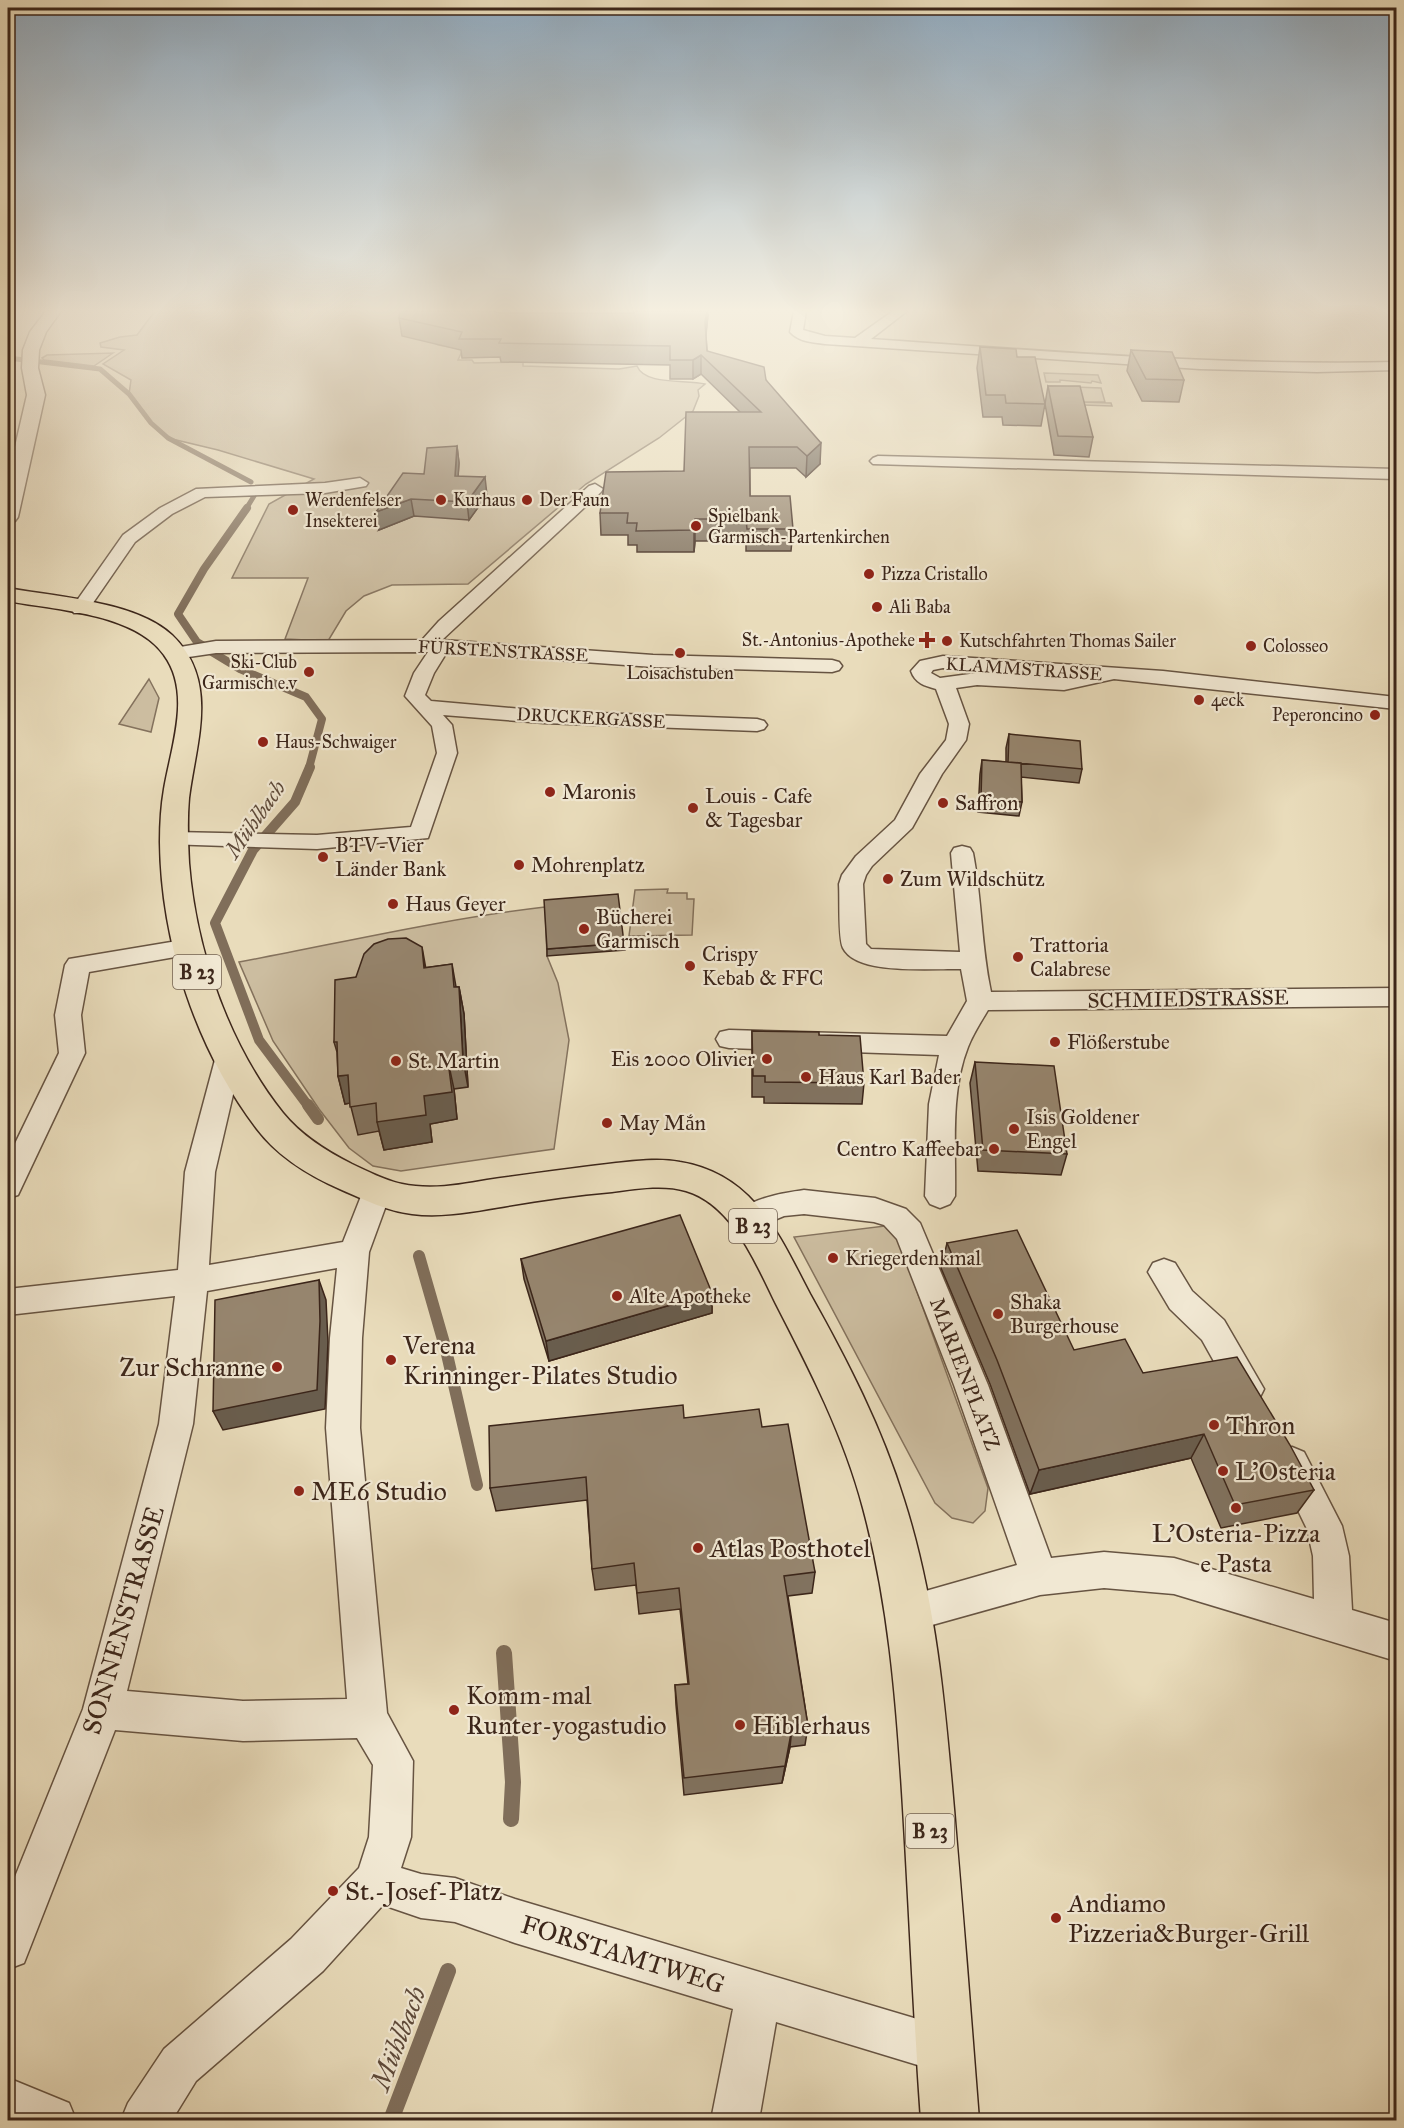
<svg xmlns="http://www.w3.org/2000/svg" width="1404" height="2128" font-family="'IM FELL Great Primer',serif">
<rect width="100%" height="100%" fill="#e9dcbb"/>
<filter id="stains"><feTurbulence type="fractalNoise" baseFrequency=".00333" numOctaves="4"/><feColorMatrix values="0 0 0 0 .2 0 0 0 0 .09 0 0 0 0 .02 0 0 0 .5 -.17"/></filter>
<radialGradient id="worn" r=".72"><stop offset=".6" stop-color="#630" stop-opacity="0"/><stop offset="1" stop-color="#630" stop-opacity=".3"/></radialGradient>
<path fill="#ccbda0" stroke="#84725d" stroke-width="1.5" d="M155 311H454L415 331 438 345 463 349 458 360H472L474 363 523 362V366L619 369 637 366C645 386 687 379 705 384L698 390 699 396 693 411 659 438 586 484 468 584 392 585 364 596 346 611 328 641 285 639 308 578H232L269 504 314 479 218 450 168 438 151 423 129 394 131 380 103 364 124 350 101 347 100 343 120 337 137 335Z
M113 353 94 366 44 360 42 358 47 355Z
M1044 373 1098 375 1101 383 1092 381 1091 383 1060 380V382H1046Z
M1048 386 1101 388 1105 402H1080L1111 403 1112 406 1052 404Z
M149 679 159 698 151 732 119 724Z
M668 889 667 893H687V899H694L692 935 629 936 635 890Z
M545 907 547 956 558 983 569 1040 554 1149 401 1171 373 1166 349 1148 319 1109 273 1041 239 962C341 943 442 919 545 907Z
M893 1225 988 1488 985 1511 973 1523 952 1518 935 1503 794 1237Z"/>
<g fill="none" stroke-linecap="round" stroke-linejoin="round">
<path stroke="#806e5a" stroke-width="5" d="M8 358 100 369 129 394 151 423 168 438 251 482
M246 509 254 496"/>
<path stroke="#806e5a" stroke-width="8" d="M204 646 197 642 178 614 204 569 247 508
M207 649 240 669 306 697 322 719 309 768"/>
<path stroke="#806e5a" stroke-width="10" d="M309 1107 259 1040 215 923 253 850 295 802 310 767"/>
<path stroke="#806e5a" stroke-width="12" d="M308 1105 318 1119
M419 1256 446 1350 477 1485"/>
<path stroke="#806e5a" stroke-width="16" d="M504 1653 513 1782 511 1819
M391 2120 448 1971"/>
<g stroke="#675442" stroke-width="3">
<path id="minor" d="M794 311H806L803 330 825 336 855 338 893 311H907L871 339C1046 351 1220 366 1396 362V370L1317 372 1200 369 825 344C812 342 799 342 790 332Z
M878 456 1396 469V479L873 464 870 461 873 458Z
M360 478 368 483 366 486 325 493 205 497 172 514 135 542 86 613H74L71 609 123 535 160 508 196 489 325 483Z
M595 484 603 489 601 492 442 640 653 655 832 660 839 662 842 666 839 670 832 672 653 667 447 652 434 673 425 695 431 701 544 711 757 719 764 721 767 725 764 729 757 731 544 723 443 715 452 725 457 753 428 838 317 849 166 844 163 839 166 834 174 832 317 835 411 827 437 753 432 726 405 696 414 673 428 652 216 653 175 659 168 657 165 653 168 649 216 641 422 640 439 621 589 486Z
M943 656 1163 671 1396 697V709L1114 679 1064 690 977 685 956 688 969 724 966 740 942 774 912 828 872 866 866 875 863 884 866 944 871 949 960 952 951 853 954 848 962 846 970 848 973 853C982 899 981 946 991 992L1396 988V1006L988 1010C981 1022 973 1034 968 1047 950 1092 956 1148 955 1196L950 1204 940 1208 930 1204 925 1196 929 1104 939 1055 729 1048 720 1046 716 1039 720 1032 729 1030 947 1036 967 1001 961 969C933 968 857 976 843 948 838 938 840 898 839 884L842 875 856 856 895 820 920 774 946 740 949 724 936 689C925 686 915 683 911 671L920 661ZM943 668 1075 677 977 673 940 678 931 673 933 670Z
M189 939 198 941 201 947 198 953 89 972 81 1015 85 1053 18 1195 8 1198V1158L59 1053 55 1015 65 965 69 959Z
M229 1046 238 1049 242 1056 215 1172 209 1265 343 1242 367 1181 377 1177 387 1181 392 1189 369 1252 362 1338 360 1428 387 1713 413 1761 411 1837 401 1868 421 1874 455 1878 515 1899 944 2027 960 2034 967 2050 960 2066 944 2073 776 2022 759 2120H711L733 2009 515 1943 455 1922 421 1918 383 1905 323 1971 196 2081 172 2120H121L128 2103 164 2049 291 1939 359 1868 369 1837 373 1765 357 1738 243 1741 115 1730 24 1963 8 1969V1894L83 1709 159 1424 175 1296 8 1315V1289L178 1270 185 1172 216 1056 220 1049ZM337 1268 330 1338 326 1428 347 1699 243 1701 127 1691 193 1424 207 1291Z
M804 1190 875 1198 906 1209 920 1223 988 1385 1051 1558 1104 1552 1174 1558 1314 1599 1313 1556 1307 1529 1275 1463 1280 1452 1292 1447 1304 1452 1342 1526 1349 1556 1352 1610 1396 1623V1661L1174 1594 1104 1588 1040 1595 907 1632 894 1626 888 1613 894 1600 1017 1565 954 1385 897 1239 884 1225 874 1222 804 1214 784 1216 748 1231 737 1227 733 1219C743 1199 783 1193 804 1190Z
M1164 1259 1175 1263 1192 1291 1224 1320 1264 1389 1259 1399 1247 1404 1235 1399 1202 1340 1170 1309 1148 1272 1153 1263Z
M8 2078 69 2103 76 2120H8Z"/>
</g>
<g stroke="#675442" stroke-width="3">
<path id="tertiary" d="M46 311H61L46 332 39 350 38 368 45 395 18 517 15 521 8 523V477L27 395 22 368 23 350 30 332Z"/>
</g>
<g stroke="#3c261a" stroke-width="3">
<path id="primary" d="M8 588C56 597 135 601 172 635 220 681 196 742 189 798 187 820 188 842 189 863 196 950 228 1044 283 1113 301 1135 326 1151 352 1164 367 1171 384 1180 402 1184 430 1190 459 1185 487 1180 530 1174 573 1168 616 1163 637 1161 659 1158 680 1162 754 1174 779 1235 810 1294 847 1360 882 1428 904 1500 936 1600 945 1705 954 1809 963 1912 971 2017 979 2120H921C913 2011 909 1901 902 1792 896 1696 888 1601 863 1508 844 1436 810 1370 776 1304 756 1264 733 1205 686 1191 663 1184 635 1189 612 1192 577 1195 542 1200 507 1206 476 1211 444 1218 412 1214 387 1211 365 1200 342 1190 310 1176 279 1158 257 1129 196 1049 161 942 160 842 160 824 161 806 164 789 171 747 192 693 164 655 135 613 54 610 8 601Z"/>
</g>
<use href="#minor" fill="#f1e8d3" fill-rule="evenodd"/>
<use href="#tertiary" fill="#f1e8d3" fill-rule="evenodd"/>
<use href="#primary" fill="#e9dcbb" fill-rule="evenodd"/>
</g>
<path fill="#81725f" stroke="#3c261a" stroke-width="1.5" d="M499 313 708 315 706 335 707 351 766 380 820 464 806 477 796 468H750V496L793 529 791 551H746V541H695L694 552H637V545H628V535H601L600 513 684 471 740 412 701 374 693 379H670V365L501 362 500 357 462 358 461 350 402 336 399 318Z
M980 347 1017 357 1045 404 1041 426 1003 425 1002 417H983L977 368Z
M1131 350 1184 380 1179 402 1142 401 1127 371Z
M1048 386 1093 437 1089 457 1054 455 1045 404Z
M457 446 459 463 458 476 487 495 469 520 414 516 379 530 424 474Z
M1009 734 1082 769 1079 783 1021 777 1022 802 1019 816 978 812 980 774 982 760 1006 762V748Z
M1396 823V834L1394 828Z
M624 943 625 950 547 956V949Z
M452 964 456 987H459L464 1014 468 1087 454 1089 457 1119 430 1124 432 1142 384 1150 379 1131 358 1135 350 1103 345 1104 338 1076 337 1052 334 1042 356 977Z
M752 1031 819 1035 864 1083 862 1104 764 1103V1097H752Z
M975 1062 1067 1154 1061 1175 978 1171 970 1083Z
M947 1243 1074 1350 1143 1373 1314 1490 1297 1513 1221 1528 1191 1458 1030 1494 990 1384 941 1268Z
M521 1259 712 1293V1313L549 1361 524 1279Z
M684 1418 762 1427 815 1572 812 1593 788 1596 808 1726 805 1745 790 1747 782 1783 684 1795 676 1705 675 1685 688 1684 680 1609 639 1614 636 1585 595 1590 592 1569 587 1500 496 1511 490 1488Z"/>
<path fill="#695d4d" stroke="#3c261a" stroke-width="1.5" d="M707 311H708V315L705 340Z
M701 355V374L693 379V360Z
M821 443 820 464 806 477 807 456Z
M457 446 459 463 457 493 455 476Z
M485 477 487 495 469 520 467 502Z
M411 499 414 516 379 530 376 512Z
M695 519V541L694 552V530Z
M422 947 427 975 424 968Z
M459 987 464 1014 468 1087 463 1060Z
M448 1061 454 1089 457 1119 430 1124 432 1142 384 1150 377 1122 424 1096Z
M348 1075 356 1102 345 1104 338 1076Z
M319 1280 326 1300 328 1342 325 1409 223 1430 213 1411Z
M712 1293V1313L549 1361 546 1341Z
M1204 1434 1191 1458 1030 1494 1039 1470Z
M792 1728 790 1747 782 1783 785 1766Z"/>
<path fill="#96856e" stroke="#3c261a" stroke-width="1.5" d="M400 311H477L485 312 494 311 499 313H634V311H707L705 322 707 351 764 367 766 380 821 443 807 456 797 447H749L750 496H790L793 529H747L746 519H695L694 530 636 531 637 523H627L628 513H600L606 472 684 471 686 412H761L701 355 693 360H670V346L499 343 501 339H459L462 332 399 318Z
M980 347 1016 349 1017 357H1035L1045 404 1006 403 1005 395H986Z
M1131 350 1172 352 1184 380 1146 379Z
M1048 386H1080L1093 437 1058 436Z
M457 446 455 476 485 477 467 502 411 499 376 512 403 473 424 474 427 448Z
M1009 734 1080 741 1082 769 1008 762Z
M982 760 1021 763 1022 802 981 798Z
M618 894 624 943 547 949 544 900Z
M406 938 422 947 424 968 452 964 454 987H459L463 1060 448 1061 452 1092 424 1096 426 1115 377 1122 376 1103 350 1107 348 1075 338 1076 337 1042H334L335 980 356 977 364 954 374 944 388 939Z
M752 1031 819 1032V1035L860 1036 864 1083 765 1082V1076H753Z
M975 1062 1054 1066 1067 1154 983 1150Z
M680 1215 712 1293 546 1341 521 1259Z
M1017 1230 1074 1350 1125 1339 1143 1373 1237 1357 1290 1445 1314 1490 1235 1505 1204 1434 1039 1470 997 1360 947 1243Z
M319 1280 320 1321 317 1390 213 1411 215 1300Z
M683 1405 684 1418 759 1409 762 1427 788 1424 815 1572 784 1576 808 1726 792 1728 785 1766 684 1778 675 1685 689 1684 679 1588 637 1593 634 1563 592 1569 586 1477 490 1488 489 1426Z"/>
<linearGradient id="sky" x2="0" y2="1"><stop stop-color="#91abc0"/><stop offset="0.51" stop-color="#f5efe0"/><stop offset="1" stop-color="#f5efe0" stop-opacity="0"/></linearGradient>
<rect width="1404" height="609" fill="url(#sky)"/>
<g fill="#8f2418" stroke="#f1e8d3" stroke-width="2">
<circle cx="441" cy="500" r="6"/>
<circle cx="527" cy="500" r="6"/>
<circle cx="293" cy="510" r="6"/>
<circle cx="696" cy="526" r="6"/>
<circle cx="869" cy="574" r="6"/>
<circle cx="877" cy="607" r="6"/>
<path d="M924 631h6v6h6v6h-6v6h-6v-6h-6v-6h6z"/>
<circle cx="947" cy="641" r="6"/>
<circle cx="1251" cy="646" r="6"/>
<circle cx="680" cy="653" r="6"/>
<circle cx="309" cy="672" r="6"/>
<circle cx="1199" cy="700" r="6"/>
<circle cx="1375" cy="715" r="6"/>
<circle cx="263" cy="742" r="6"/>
<circle cx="550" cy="792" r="6"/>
<circle cx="943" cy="803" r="6"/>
<circle cx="693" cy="808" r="6"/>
<circle cx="323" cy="857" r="6"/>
<circle cx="519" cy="865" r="6"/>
<circle cx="888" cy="879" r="6"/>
<circle cx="393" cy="904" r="6"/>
<circle cx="584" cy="929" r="6"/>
<circle cx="1018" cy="957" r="6"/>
<circle cx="690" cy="966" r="6"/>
<circle cx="1055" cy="1042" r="6"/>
<circle cx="767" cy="1059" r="6"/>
<circle cx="396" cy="1061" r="6"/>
<circle cx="806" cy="1077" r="6"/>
<circle cx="607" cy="1123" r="6"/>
<circle cx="1014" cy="1129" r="6"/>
<circle cx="994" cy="1149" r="6"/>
<circle cx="833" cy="1258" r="6"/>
<circle cx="617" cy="1296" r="6"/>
<circle cx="998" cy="1314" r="6"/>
<circle cx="391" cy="1360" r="6"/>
<circle cx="277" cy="1367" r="6"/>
<circle cx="1214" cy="1425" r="6"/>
<circle cx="1223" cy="1471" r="6"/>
<circle cx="299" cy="1491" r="6"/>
<circle cx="1236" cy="1508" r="6"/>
<circle cx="698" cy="1548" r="6"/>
<circle cx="454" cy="1710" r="6"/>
<circle cx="740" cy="1725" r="6"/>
<circle cx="333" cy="1891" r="6"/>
<circle cx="1056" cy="1918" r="6"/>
</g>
<g text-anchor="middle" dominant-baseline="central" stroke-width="4.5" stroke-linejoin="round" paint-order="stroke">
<g font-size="18" fill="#3c261a" stroke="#f1e8d3" text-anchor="start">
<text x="305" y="500">Werdenfelser<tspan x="305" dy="21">Insekterei</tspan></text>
<text x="453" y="500">Kurhaus</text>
<text x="539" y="500">Der Faun</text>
<text x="708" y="516">Spielbank<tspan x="708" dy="21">Garmisch-Partenkirchen</tspan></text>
<text x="881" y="574">Pizza Cristallo</text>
<text x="889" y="607">Ali Baba</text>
<text x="915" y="640" text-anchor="end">St.-Antonius-Apotheke</text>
<text x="959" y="641">Kutschfahrten Thomas Sailer</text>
<text x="1263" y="646">Colosseo</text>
<text x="297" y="662" text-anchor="end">Ski-Club<tspan x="297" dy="21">Garmisch e.v</tspan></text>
<text x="680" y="673" text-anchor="middle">Loisachstuben</text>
<text x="1211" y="700">4eck</text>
<text x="1363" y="715" text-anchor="end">Peperoncino</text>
<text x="275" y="742">Haus-Schwaiger</text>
</g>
<g font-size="18" fill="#3c261a" stroke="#f1e8d3">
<text transform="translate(503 651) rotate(3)">FÜRSTENSTRASSE</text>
<text transform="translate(1024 669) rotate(4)">KLAMMSTRASSE</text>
<text transform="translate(591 718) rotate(3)">DRUCKERGASSE</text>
</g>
<g fill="#f1e8d3" stroke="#726052" stroke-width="1.5">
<rect x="173" y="955" width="48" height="34" rx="4.5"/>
<rect x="729" y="1209" width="48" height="34" rx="4.5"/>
<rect x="906" y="1814" width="48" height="34" rx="4.5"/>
</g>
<g font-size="20" font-weight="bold" fill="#3c261a">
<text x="197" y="972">B 23</text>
<text x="753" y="1226">B 23</text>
<text x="930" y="1831">B 23</text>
</g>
<g font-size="21" fill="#3c261a" stroke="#f1e8d3" text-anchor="start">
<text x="562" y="792">Maronis</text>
<text x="705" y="796">Louis - Cafe<tspan x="705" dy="24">&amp; Tagesbar</tspan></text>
<text x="955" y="803">Saffron</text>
<text x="335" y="845">BTV-Vier<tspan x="335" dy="24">Länder Bank</tspan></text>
<text x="531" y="865">Mohrenplatz</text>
<text x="900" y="879">Zum Wildschütz</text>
<text x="405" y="904">Haus Geyer</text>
<text x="596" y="917">Bücherei<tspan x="596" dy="24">Garmisch</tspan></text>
<text x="1030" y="945">Trattoria<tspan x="1030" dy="24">Calabrese</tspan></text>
<text x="702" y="954">Crispy<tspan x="702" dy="24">Kebab &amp; FFC</tspan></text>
<text x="1067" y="1042">Flößerstube</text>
<text x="755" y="1059" text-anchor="end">Eis 2000 Olivier</text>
<text x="408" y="1061">St. Martin</text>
<text x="818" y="1077">Haus Karl Bader</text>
<text x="1026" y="1117">Isis Goldener<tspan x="1026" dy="24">Engel</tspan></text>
<text x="619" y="1123">May Mắn</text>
<text x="982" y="1149" text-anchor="end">Centro Kaffeebar</text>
<text x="845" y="1258">Kriegerdenkmal</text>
<text x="629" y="1296">Alte Apotheke</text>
<text x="1010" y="1302">Shaka<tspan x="1010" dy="24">Burgerhouse</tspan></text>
</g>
<g font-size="21" fill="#3c261a" stroke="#f1e8d3">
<text transform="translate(1188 999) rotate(-1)">SCHMIEDSTRASSE</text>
<text transform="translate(965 1374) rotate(69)">MARIENPLATZ</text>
</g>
<g font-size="22" font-style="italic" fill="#5e4a3a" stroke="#f1e8d3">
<text transform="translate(255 819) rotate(-55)">Mühlbach</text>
</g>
<g font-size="26" fill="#3c261a" stroke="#f1e8d3" text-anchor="start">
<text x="403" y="1345">Verena<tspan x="403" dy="30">Krinninger-Pilates Studio</tspan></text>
<text x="265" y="1367" text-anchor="end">Zur Schranne</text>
<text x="1226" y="1425">Thron</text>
<text x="1235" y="1471">L'Osteria</text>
<text x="311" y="1491">ME6 Studio</text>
<text x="1236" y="1533" text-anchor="middle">L'Osteria-Pizza<tspan x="1236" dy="30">e Pasta</tspan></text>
<text x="710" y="1548">Atlas Posthotel</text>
<text x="466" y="1695">Komm-mal<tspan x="466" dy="30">Runter-yogastudio</tspan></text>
<text x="752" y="1725">Hiblerhaus</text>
<text x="345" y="1891">St.-Josef-Platz</text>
<text x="1068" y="1903">Andiamo<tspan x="1068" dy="30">Pizzeria&amp;Burger-Grill</tspan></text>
</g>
<g font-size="26" fill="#3c261a" stroke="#f1e8d3">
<text transform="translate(123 1620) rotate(-74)">SONNENSTRASSE</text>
<text transform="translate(623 1954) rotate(17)">FORSTAMTWEG</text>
</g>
<g font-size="27" font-style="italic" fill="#5e4a3a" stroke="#f1e8d3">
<text transform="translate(398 2038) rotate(-69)">Mühlbach</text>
</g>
</g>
<rect width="1404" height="2128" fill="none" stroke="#e9dcbb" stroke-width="30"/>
<rect x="9" y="9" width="1386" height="2110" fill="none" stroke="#3c261a" stroke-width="3"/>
<rect x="15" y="15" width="1374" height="2098" fill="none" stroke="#3c261a" stroke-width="1.5"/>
<rect width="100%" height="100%" filter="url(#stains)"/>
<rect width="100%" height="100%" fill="url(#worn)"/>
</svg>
